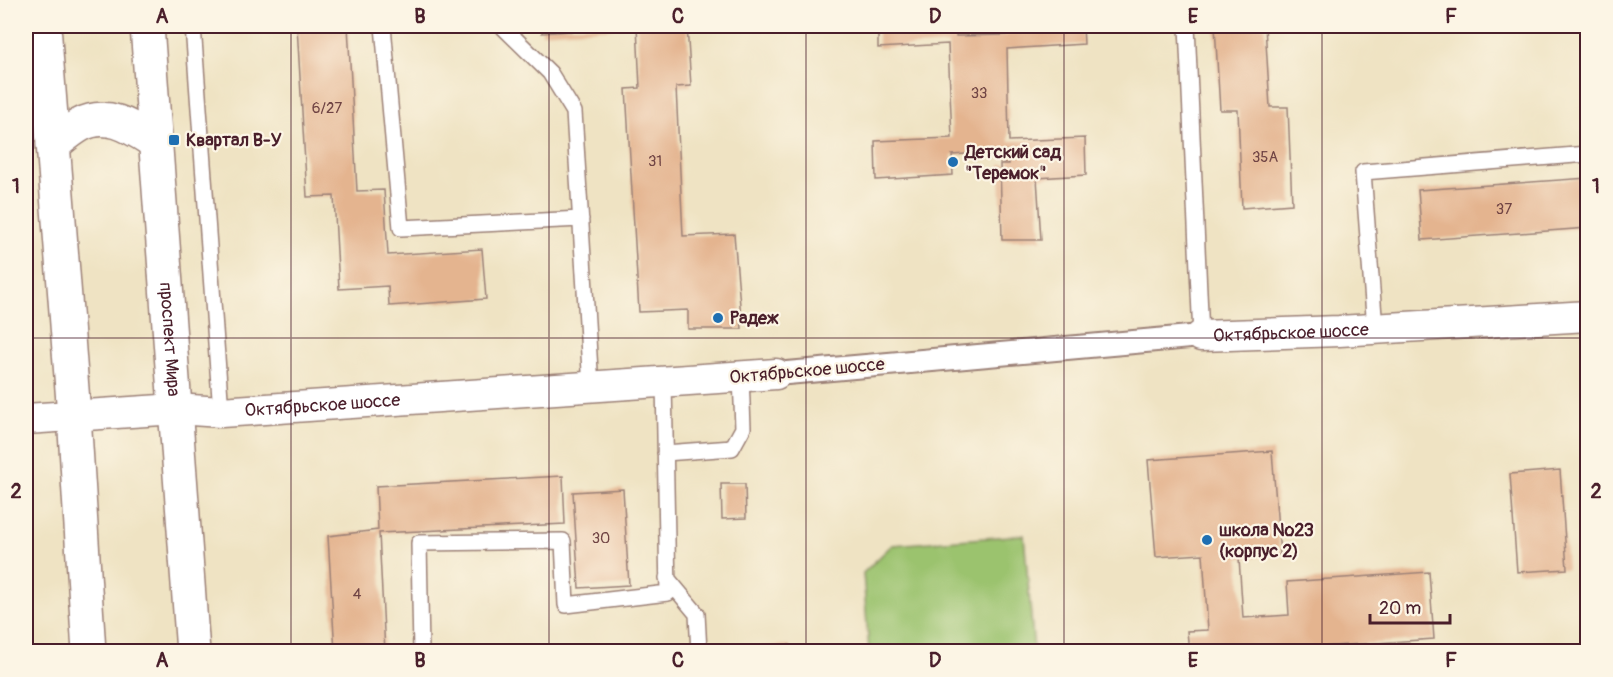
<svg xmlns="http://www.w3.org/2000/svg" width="1613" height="677" font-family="Pangolin,sans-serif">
<rect width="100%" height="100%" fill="#fcf5e5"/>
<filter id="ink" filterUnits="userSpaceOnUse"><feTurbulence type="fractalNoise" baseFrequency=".0167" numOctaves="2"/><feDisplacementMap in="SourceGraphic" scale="12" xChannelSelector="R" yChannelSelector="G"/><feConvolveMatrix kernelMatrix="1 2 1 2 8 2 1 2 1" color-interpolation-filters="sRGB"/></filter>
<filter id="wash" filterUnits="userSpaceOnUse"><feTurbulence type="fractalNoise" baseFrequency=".008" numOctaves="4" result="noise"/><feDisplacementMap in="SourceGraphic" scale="24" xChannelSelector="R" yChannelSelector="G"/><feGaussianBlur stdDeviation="1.35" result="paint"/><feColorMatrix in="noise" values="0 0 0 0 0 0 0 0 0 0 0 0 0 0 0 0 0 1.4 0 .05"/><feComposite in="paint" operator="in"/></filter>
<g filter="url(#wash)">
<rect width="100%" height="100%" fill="#efe3c3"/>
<path fill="#9bc36e" stroke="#72714c" stroke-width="1.5" d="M1024 535 1034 651H869L863 573 892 545Z"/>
<g id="blocks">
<path fill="#e4b48f" d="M297 26H348L357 191 384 190 388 255 482 249 486 299 389 306 388 286 339 289 334 196 307 197Z
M542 26H626V27L542 33Z
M637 26H687L691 86 676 87 683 236 734 234 742 329H688V310L639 312 626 89 640 88Z
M878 26H955L956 36 1006 35V26H1083L1084 44 1007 49 1009 141 1085 138 1086 175 1037 178 1041 240H1002L1000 164H1009L1008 151 952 155 953 175 876 180 875 141 952 138 948 44 878 48Z
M1215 26H1265L1270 107H1288L1292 204 1242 208 1238 110H1220Z
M1588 178V228L1422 240 1418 190Z
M1272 451 1280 555 1239 558 1243 618 1289 615 1287 582 1429 572 1434 639 1319 647 1320 652H1189L1187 631 1208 630 1203 554 1156 557 1148 460Z
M1560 470 1567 569 1517 572 1510 474Z
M563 476 565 524 379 533 385 652H335L328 536 378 530 376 486Z
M721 484H745L746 518 722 519Z
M623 489 629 585 579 588 573 492Z
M790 645V652H739V648Z"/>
</g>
</g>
<g filter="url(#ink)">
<use href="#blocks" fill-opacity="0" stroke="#9c8177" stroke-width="1.5"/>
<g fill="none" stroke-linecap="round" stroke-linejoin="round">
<g stroke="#9c8177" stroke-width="18">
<path id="service" d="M193 26 221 412
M383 26 401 228 581 219
M502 26 550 73 574 112 591 387
M1187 26 1201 336
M1375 329 1363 172 1588 154
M665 453 732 448 743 428 741 377
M667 578 697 614 699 652
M421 652 419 543 563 541 566 605 668 593 664 382"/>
</g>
<g stroke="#9c8177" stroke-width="26">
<path id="pedestrian" d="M776 374 1201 336"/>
</g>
<g stroke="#9c8177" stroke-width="33">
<g id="minor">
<path id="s1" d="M1201 336 1339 331 1588 316"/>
<path id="s2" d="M26 419 176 409 221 412 776 374"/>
</g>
</g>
<g stroke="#9c8177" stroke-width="36">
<g id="secondary">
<path d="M44 26 74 415 89 652"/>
<path id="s3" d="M147 26 193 652"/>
<path d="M53 145C62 138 71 130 80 125 108 110 133 128 155 142"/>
</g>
</g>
<use href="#service" stroke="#fff" stroke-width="15"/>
<use href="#pedestrian" stroke="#fff" stroke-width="22"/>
<use href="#minor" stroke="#fff" stroke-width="30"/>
<use href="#secondary" stroke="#fff" stroke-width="33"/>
</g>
</g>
<path fill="none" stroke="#4a1f2b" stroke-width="1.5" stroke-opacity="0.55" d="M291 26V652M549 26V652M806 26V652M1064 26V652M1322 26V652M26 338H1588"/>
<g fill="#1f6fb2" stroke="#fcf5e5" stroke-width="2">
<rect x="168" y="134" width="12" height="12" rx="3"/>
<circle cx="953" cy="162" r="6"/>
<circle cx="718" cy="318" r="6"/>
<circle cx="1207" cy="540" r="6"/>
</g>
<g text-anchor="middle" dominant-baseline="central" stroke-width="4.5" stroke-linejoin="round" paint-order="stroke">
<g font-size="15" fill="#704444">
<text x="979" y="93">33</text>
<text x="327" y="108">6/27</text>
<text x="1265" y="157">35А</text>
<text x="655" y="161">31</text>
<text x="1504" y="209">37</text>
<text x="601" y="538">30</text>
<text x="357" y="594">4</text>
</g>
<g font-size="18" font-weight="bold" fill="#4a1f2b" stroke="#fcf5e5" text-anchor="start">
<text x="186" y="140">Квартал В-У</text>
<text x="965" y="152">Детский сад<tspan x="965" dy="21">"Теремок"</tspan></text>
<text x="730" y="318">Радеж</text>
<text x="1219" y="530">школа №23<tspan x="1219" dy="21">(корпус 2)</tspan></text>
</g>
<g font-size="18" fill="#4a1f2b" stroke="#fcf5e5">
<text stroke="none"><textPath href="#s1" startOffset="90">Октябрьское шоссе</textPath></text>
<text stroke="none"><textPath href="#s3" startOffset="314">проспект Мира</textPath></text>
<text transform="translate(807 371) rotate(-5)">Октябрьское шоссе</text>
<text stroke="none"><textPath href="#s2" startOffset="297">Октябрьское шоссе</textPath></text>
</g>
</g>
<rect width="1613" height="677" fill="none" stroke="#fcf5e5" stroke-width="66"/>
<path d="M1370 614v9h80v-9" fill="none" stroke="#4a1f2b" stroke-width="3"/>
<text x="1379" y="614" font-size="18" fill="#4a1f2b" stroke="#fcf5e5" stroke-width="4.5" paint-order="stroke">20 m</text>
<rect x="33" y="33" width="1547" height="611" fill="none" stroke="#4a1f2b" stroke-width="2"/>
<g font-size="20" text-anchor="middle" font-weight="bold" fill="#4a1f2b">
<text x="162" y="23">A</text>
<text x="420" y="23">B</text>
<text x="678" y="23">C</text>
<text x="935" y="23">D</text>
<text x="1193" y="23">E</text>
<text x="1451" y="23">F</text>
<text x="16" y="193">1</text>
<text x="1596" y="193">1</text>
<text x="16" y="498">2</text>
<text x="1596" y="498">2</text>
<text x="162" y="667">A</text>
<text x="420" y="667">B</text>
<text x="678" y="667">C</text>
<text x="935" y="667">D</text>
<text x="1193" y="667">E</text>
<text x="1451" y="667">F</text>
</g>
</svg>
